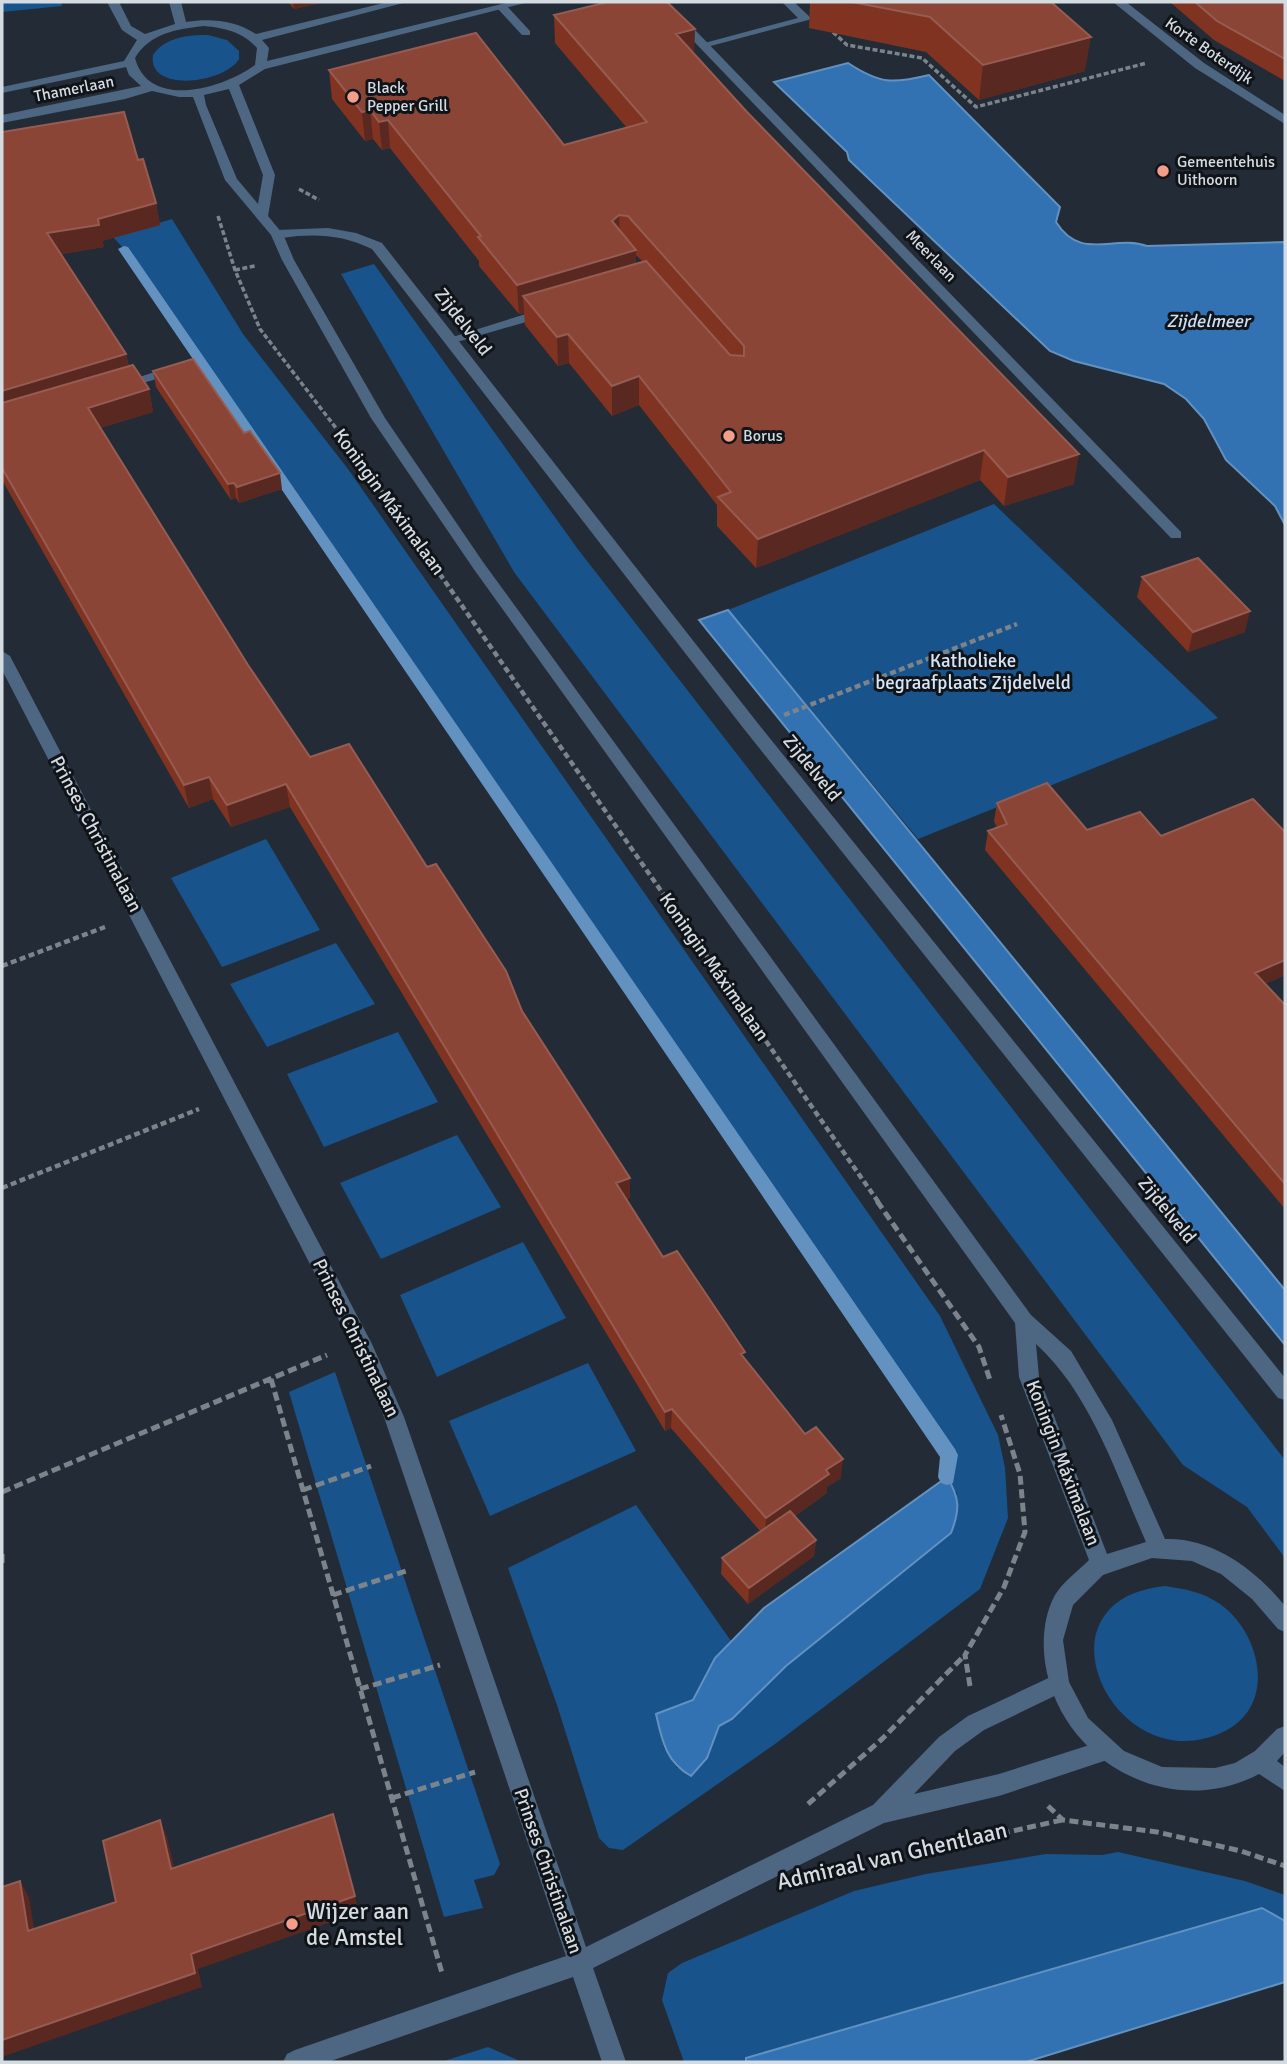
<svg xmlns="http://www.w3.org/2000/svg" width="1287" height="2064" font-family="Signika,sans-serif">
<rect width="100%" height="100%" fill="#232c36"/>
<path fill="#18538c" d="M2 2H61L62 6 2 12Z
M208 35 227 40 239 51V59C224 84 147 93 153 55 165 37 188 35 208 35Z
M172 219 243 334 348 469 940 1316 998 1435 1005 1468 1008 1518 980 1589 775 1744 623 1850 609 1848 599 1838 557 1705 508 1568 636 1505 731 1641 715 1658 693 1700 656 1715 664 1748 677 1768 707 1758 719 1726 732 1719 957 1494 947 1477 949 1455 124 249 113 237Z
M374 264 577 548 1285 1460V1558L1247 1507 1183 1465 514 572 341 274Z
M994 504 1218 718 918 839 728 610Z
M266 839 320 930 222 967 171 878Z
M336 943 375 1004 267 1047 230 984Z
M398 1032 438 1102 324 1147 287 1074Z
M457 1135 501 1207 381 1259 340 1183Z
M523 1242 566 1318 437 1377 400 1295Z
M588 1363 636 1451 490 1516 449 1421Z
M335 1372 500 1864 494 1875 474 1880 483 1908 444 1917 289 1392Z
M1165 1586C1185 1589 1203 1592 1220 1604 1261 1633 1278 1706 1223 1732 1115 1783 1027 1600 1165 1586Z
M1118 1852 1245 1881 1285 1895V1921L1262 1908 747 2058 746 2062H684L662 2000 668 1973 682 1963 854 1891 926 1874 1046 1854 1102 1855Z
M488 2047 522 2062H441Z"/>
<path fill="#3272b3" stroke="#6392c1" stroke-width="2" d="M848 63C880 84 893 84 929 75L1060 207 1056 222C1081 262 1114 234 1147 246L1285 242V525L1275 506 1226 460 1204 419 1186 399 1164 384 1074 361 1050 351 849 160 847 152 774 82Z
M728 610 1285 1290V1345L699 620Z
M947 1477C960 1498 960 1510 951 1533L786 1666 732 1719 719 1726 707 1758 691 1776C666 1762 662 1741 656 1714L693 1700 715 1658 764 1608Z
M1262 1908 1285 1921V1982L1026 2062H746V2058Z"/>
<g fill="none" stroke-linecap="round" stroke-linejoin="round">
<path fill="#6392c1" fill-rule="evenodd" d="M124 246 128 247 955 1449 958 1455 953 1483 947 1485 941 1483 938 1477 940 1457 118 249Z"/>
<path stroke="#7b838b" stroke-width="3.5" stroke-dasharray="5 2.5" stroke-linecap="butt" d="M833 32 847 45 922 58 976 107 1147 63
M299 189 319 200
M218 216 235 270 260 329 362 462 408 529
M235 270 255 266"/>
<path stroke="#7b838b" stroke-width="4.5" stroke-dasharray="6 3.5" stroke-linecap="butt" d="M407 527 879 1203
M784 715 1017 624
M2 966 105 927
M2 1188 199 1109"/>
<path stroke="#7b838b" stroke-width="5" stroke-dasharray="9 4.5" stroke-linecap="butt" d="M877 1201 979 1347 990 1380
M271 1379 442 1973
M303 1490 371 1466
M2 1492 327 1355
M2 1554V1564
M333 1595 409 1570
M970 1686 965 1655 1004 1587 1025 1532 1020 1474 1001 1415
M360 1689 440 1665
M392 1798 475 1772
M808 1804 882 1739 964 1656
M1048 1806 1063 1820 1157 1832 1241 1851 1285 1866
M869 1863 1062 1820"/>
<path fill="#4d6682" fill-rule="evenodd" d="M782 2H794L812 19 703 48 697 45 798 18Z
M545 308 550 309V315L450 344 443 340Z
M176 365 181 366V372L122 389 115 385Z"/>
<path fill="#4d6682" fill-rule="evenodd" d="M656 2H668L1181 532V538H1171Z
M1113 2H1126L1204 63 1285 115V124L1195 68Z
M498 5H506L530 31V35H522L498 9Z
M328 228 356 233 382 243 756 721 1285 1378V1400L1278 1398 744 729 372 249C347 237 325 234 297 236 288 237 278 240 271 234L277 230Z
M2 651 10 656 372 1344 404 1417 586 1947 873 1805 939 1737 968 1716 1057 1674 1065 1677 1068 1684 1065 1691 984 1730 955 1751 914 1794 999 1774 1105 1740 1113 1744 1116 1751 1113 1758 999 1796 884 1823 593 1968 626 2062H602L573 1977 328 2062H283L287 2054 295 2050 566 1956 384 1417 353 1347 2 670Z"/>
<path fill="#4d6682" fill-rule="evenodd" d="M107 2H119L131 26 145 34 175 24 169 2H181L186 22C210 18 235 20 256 34L388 2H407L262 40 269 48 267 61 510 2H529L265 69 239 85 275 175 268 216 283 234 294 260 385 418 483 562 1031 1315 1071 1351 1112 1420 1165 1539C1213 1537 1257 1571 1285 1606V1632L1278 1629 1252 1599 1221 1574 1192 1561 1152 1558 1103 1575 1073 1605 1063 1640 1069 1682 1088 1718 1124 1751 1162 1767 1215 1768 1235 1763 1255 1751 1277 1729 1285 1726V1752L1277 1761 1285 1767V1791L1259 1774C1169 1822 1059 1760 1045 1662 1042 1640 1044 1615 1055 1595 1063 1582 1078 1571 1089 1560L1019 1377 1015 1323 473 568 371 418 282 260 271 235 225 180 193 97H179L152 91 125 99 2 123V115L141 86 129 75 126 67 2 93V87L124 61 137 40 122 30ZM204 26C225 28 243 32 257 48L255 65C224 88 149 111 135 58 150 33 177 29 204 26ZM229 89 263 175 258 204 237 179 206 105 204 95ZM1036 1344C1091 1394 1116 1474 1146 1542L1107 1554 1039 1377Z"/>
</g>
<path fill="#813321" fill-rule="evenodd" d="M288 2H325L294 9Z
M810 2H1051L1085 71 979 100 926 52 809 28Z
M1170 2H1285V81L1214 40Z
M554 15 694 54 1074 484 1004 506 980 480 756 568 717 526V505L639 405 612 416 569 363 558 366 525 325 524 313 519 314 479 266V261L390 148 382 150 373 139 365 141 332 99 329 70 564 145 627 128 555 43ZM636 255 643 262 636 264Z
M2 132 138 160 156 203 160 225 102 241 104 247 61 254 126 354 129 367 149 389 153 412 100 428 248 665 310 757 427 867 522 1011 630 1198 626 1200 663 1257 841 1478 827 1487V1493L795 1516 816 1540 814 1556 748 1604 721 1574 722 1558 760 1531 671 1428 665 1431 290 807 231 827 213 799 189 808 2 480Z
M153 371 282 489 239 503 236 498 231 500 156 387Z
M1142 577 1245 632 1188 652 1137 597Z
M997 803 1087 830 1161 836 1285 832V975L1265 984 1285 1005V1209L985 850 988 831 997 828 994 821Z"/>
<path fill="#582821" d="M293 2H325L294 9Z
M695 29 694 58 676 34Z
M1091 37 1085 71 979 100 983 65Z
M370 110 373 139 365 141 362 112Z
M388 120 390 148 382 150 379 122Z
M156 203 160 225 102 241 104 247 52 255 47 233Z
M619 215 620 244 612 221Z
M636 250V279L523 296 524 313 519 314 517 285Z
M568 334 569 363 558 366 557 337Z
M126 354 130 376 2 415V391Z
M639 376V405L612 416V386Z
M149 389 153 412 93 430 88 408Z
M984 450 980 480 756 568 758 539Z
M1079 454 1074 484 1004 506 1008 477Z
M280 473 282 489 239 503 237 487Z
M234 483 236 498 231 500 228 484Z
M1250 611 1245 632 1188 652 1193 632Z
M209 777 213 799 189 808 184 785Z
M286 784 290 807 231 827 227 805Z
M1285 960V975L1249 991 1255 973Z
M630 1178V1198L616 1204V1183Z
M672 1409 671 1428 665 1431V1412Z
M843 1459 841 1478 827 1487V1493L765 1537 766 1518 826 1470Z
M816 1540 814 1556 748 1604 749 1588Z
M333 1814 359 1912 198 1969 202 1987 2 2057V2040L191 1954Z
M160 1820 167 1837 178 1884 171 1869Z
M20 1881 29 1897 37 1946 28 1931Z"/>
<path fill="#8a4536" stroke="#965c51" stroke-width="2" d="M608 2H667L695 29 676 34 747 112 1079 454 1008 477 984 450 758 539 718 497 731 492 639 376 612 386 568 334 557 337 523 296 646 261 730 355 744 356V346L628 216 619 215 612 221 636 250 517 285 478 237 481 236 388 120 379 122 370 110 362 112 329 70 476 33 564 145 647 122 554 15Z
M852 2H1051L1091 37 983 65 930 17Z
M1195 2H1285V59L1217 21Z
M124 112 138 160 143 159 156 203 98 219 99 225 47 233 126 354 2 391V132Z
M193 359 244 433 250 431 280 473 237 487 234 483 228 484 153 371Z
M133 365 149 389 88 408 248 665 310 757 349 744 427 867 436 864 506 971 522 1011 630 1178 616 1183 663 1257 677 1251 745 1352 741 1354 805 1434 816 1427 843 1459 826 1470 829 1474 766 1518 672 1409 665 1412 286 784 227 805 209 777 184 785 2 468V403Z
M1198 558 1250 611 1193 632 1142 577Z
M1047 783 1087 830 1140 812 1161 836 1253 799 1285 832V960L1255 973 1285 1005V1184L988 831 1007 824 997 803Z
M790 1511 816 1540 749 1588 722 1558Z
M333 1814 355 1896 191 1954 195 1973 2 2040V1887L20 1881 28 1931 116 1902 103 1841 160 1820 171 1869Z"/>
<g fill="#f49e89" stroke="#101419" stroke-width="2.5">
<circle cx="353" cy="97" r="7"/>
<circle cx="1163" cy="171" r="7"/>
<circle cx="729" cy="436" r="7"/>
<circle cx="292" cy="1924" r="7"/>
</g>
<g text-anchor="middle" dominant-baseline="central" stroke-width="6" stroke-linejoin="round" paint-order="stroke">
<g font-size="16" fill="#d4dbe1" stroke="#101419">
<text transform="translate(1209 51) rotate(35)">Korte Boterdijk</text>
<text transform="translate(74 89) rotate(-11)">Thamerlaan</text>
<text transform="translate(931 256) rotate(46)">Meerlaan</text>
</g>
<g font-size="16" fill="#d4dbe1" stroke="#101419" text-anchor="start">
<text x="367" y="88">Black<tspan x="367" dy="18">Pepper Grill</tspan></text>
<text x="1177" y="162">Gemeentehuis<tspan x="1177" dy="18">Uithoorn</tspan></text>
<text x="743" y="436">Borus</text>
</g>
<g font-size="18" font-style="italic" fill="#cfdff1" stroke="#101419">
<text x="1208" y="321">Zijdelmeer</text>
</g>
<g font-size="19" fill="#d4dbe1" stroke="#101419">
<text transform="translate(463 322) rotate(52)">Zijdelveld</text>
<text transform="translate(389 502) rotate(54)">Koningin Máximalaan</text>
<text transform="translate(812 768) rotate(51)">Zijdelveld</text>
<text transform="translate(96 834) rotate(62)">Prinses Christinalaan</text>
<text transform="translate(714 967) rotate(55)">Koningin Máximalaan</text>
<text transform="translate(1167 1210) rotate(51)">Zijdelveld</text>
<text transform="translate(356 1338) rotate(64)">Prinses Christinalaan</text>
<text transform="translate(1063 1463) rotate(69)">Koningin Máximalaan</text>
<text transform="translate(548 1871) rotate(71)">Prinses Christinalaan</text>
</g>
<g font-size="19" fill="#d6e6f9" stroke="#101419">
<text x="973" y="661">Katholieke<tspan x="973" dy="22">begraafplaats Zijdelveld</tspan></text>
</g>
<g font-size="23" fill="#d4dbe1" stroke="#101419">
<text transform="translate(892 1856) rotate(-13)">Admiraal van Ghentlaan</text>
</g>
<g font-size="23" fill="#d4dbe1" stroke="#101419" text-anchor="start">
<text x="306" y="1911">Wijzer aan<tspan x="306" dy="26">de Amstel</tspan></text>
</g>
</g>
<rect width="1287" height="2064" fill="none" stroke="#d4dbe1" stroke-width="7"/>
</svg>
